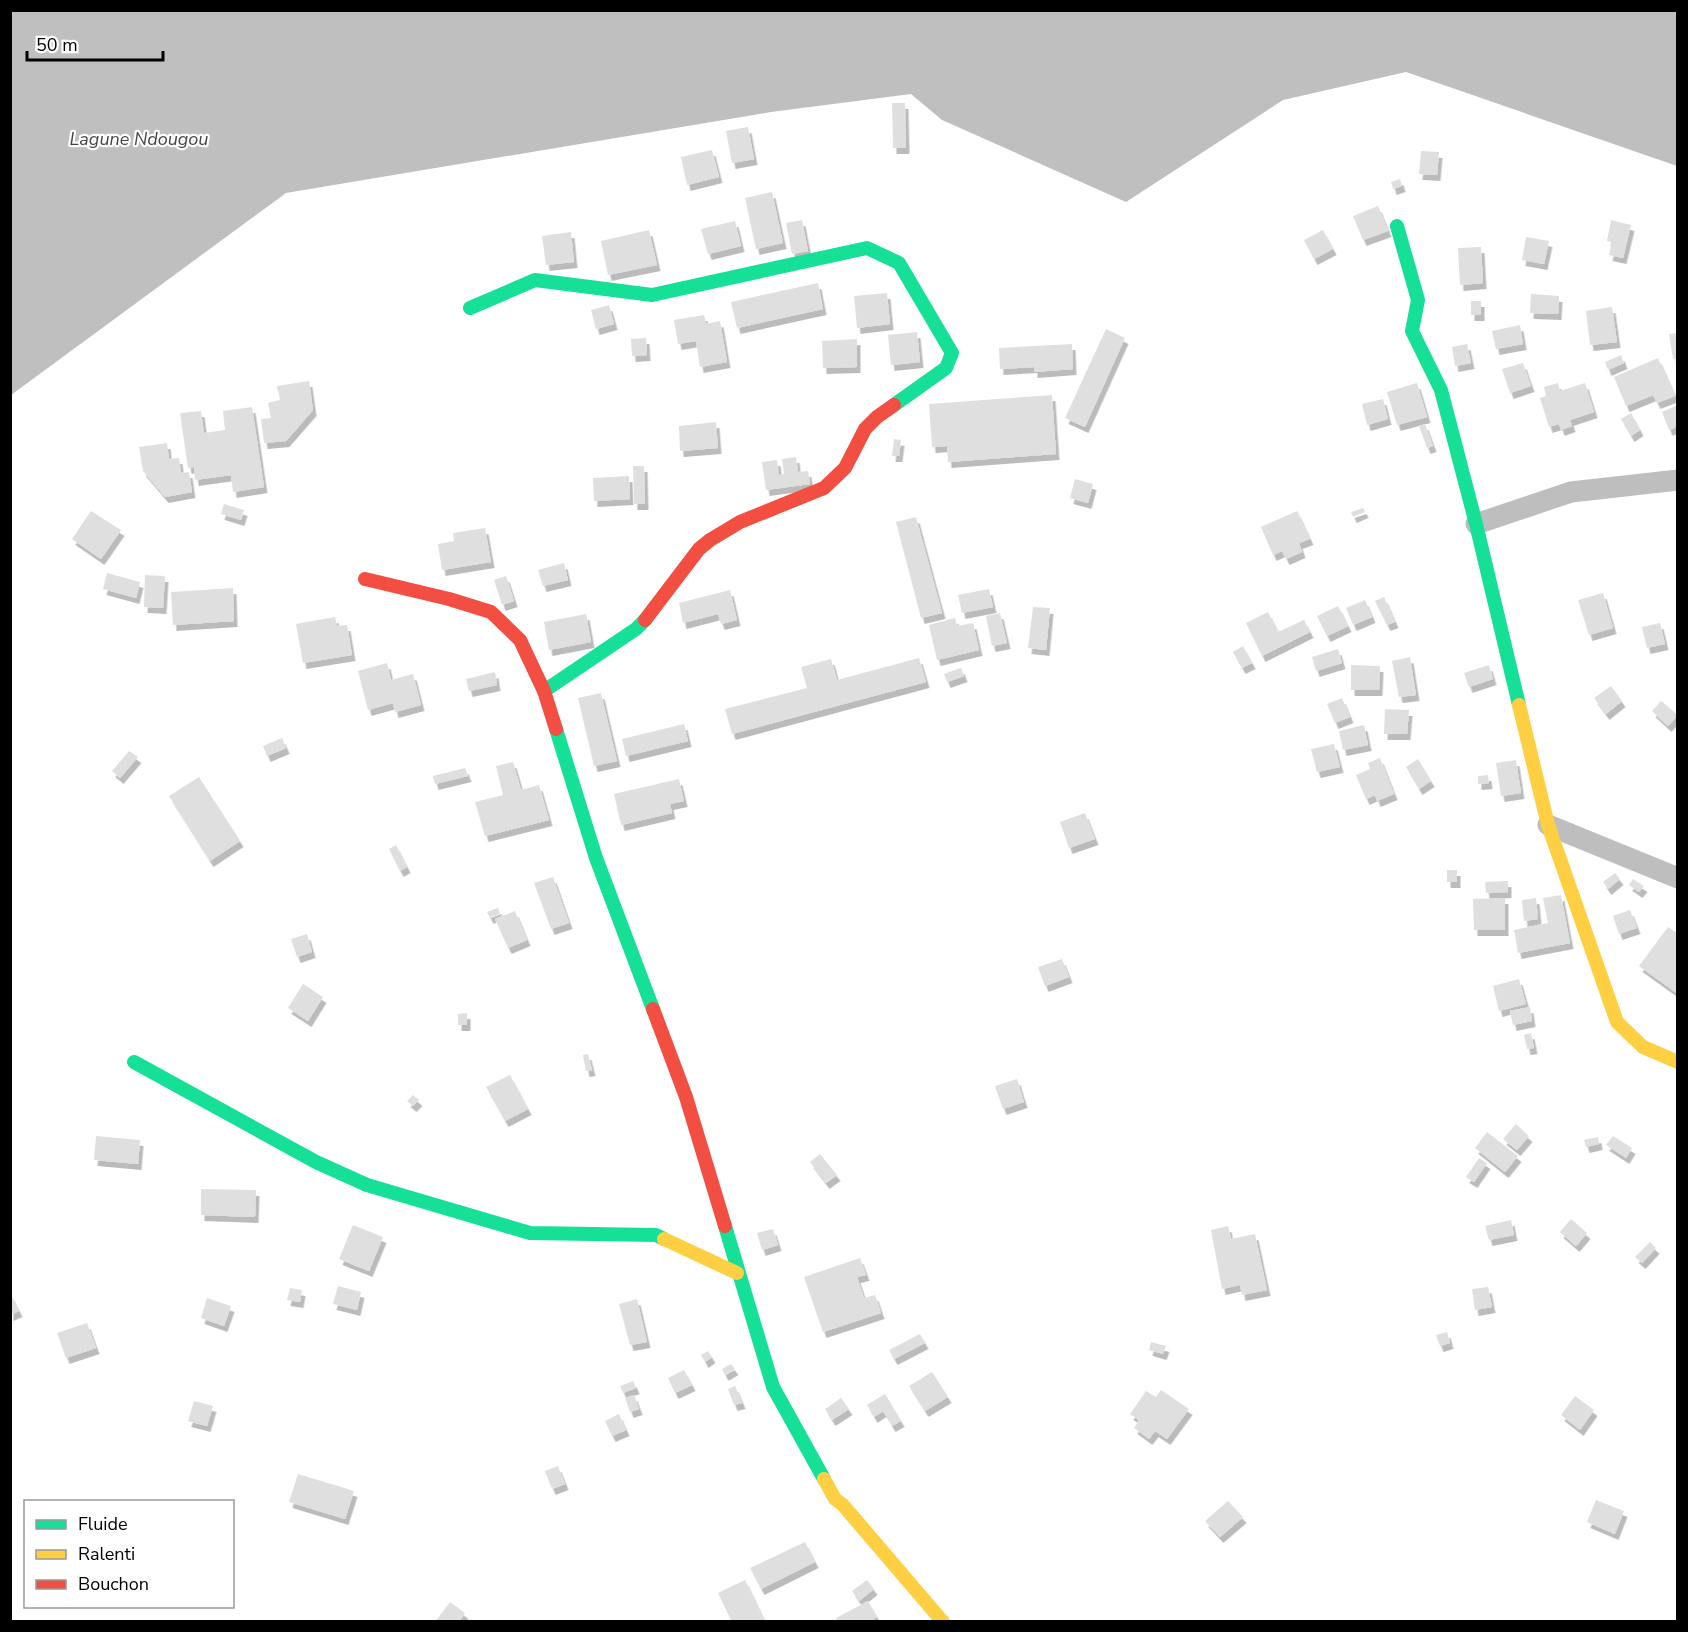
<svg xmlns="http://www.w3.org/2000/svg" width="1688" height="1632" font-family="'Nunito Sans',sans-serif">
<defs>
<filter id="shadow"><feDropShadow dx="3.5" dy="6" stdDeviation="0" flood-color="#0004"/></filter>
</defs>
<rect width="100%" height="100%" fill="#fff"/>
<path fill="#bfbfbf" d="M11 10 1677 11V166L1406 72 1283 100 1126 202 942 120 911 94 771 112 286 193 11 395Z"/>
<path fill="#dfdfdf" filter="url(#shadow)" d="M892 103H905L906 148H893Z
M748 127 754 159 732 163 726 131Z
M712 150 719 177 687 185 681 157Z
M1421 151 1439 152 1437 175 1419 174Z
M1400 179 1402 186 1393 189 1391 182Z
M772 192 783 243 756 249 745 198Z
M1378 206 1388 231 1363 240 1353 216Z
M802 220 808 251 792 254 786 223Z
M1611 220 1631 225 1623 258 1609 255 1612 242 1607 241Z
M735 221 741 246 708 254 701 229Z
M649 230 657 265 608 275 601 241Z
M1323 230 1333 249 1314 259 1304 240Z
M571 232 574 262 546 265 542 236Z
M1526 237 1549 241 1544 264 1522 260Z
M1481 247 1483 283 1460 285 1458 248Z
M818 283 823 309 737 328 731 302Z
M887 293 890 324 857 328 854 296Z
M1531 294 1559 296 1558 314 1530 313Z
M1471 301H1481V315H1471Z
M609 305 614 324 596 329 591 310Z
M1612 307 1617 342 1590 345 1586 311Z
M704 315 706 324 720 321 727 362 700 367 696 341 678 344 674 320Z
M1520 325 1523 344 1496 349 1492 331Z
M1106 329 1125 338 1085 427 1065 418Z
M917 332 920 362 891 365 888 335Z
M1678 333V359H1673L1669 334Z
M646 338 647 355 632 356 631 339Z
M857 339V367L823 368 822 341Z
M1072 344 1073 369 1034 372V367L1000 369 999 348Z
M1467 344 1471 363 1455 366 1452 347Z
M1621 355 1624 363 1608 370 1605 362Z
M1658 358 1675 396 1657 403 1653 395 1626 406 1614 377Z
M1523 363 1531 386 1510 393 1502 369Z
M309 381 313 410 286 441 264 443 261 419 271 418 268 403 280 400 277 386Z
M1417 383 1427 417 1397 425 1387 392Z
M1558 383 1560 391 1585 383 1594 412 1570 420 1572 426 1561 430 1559 424 1549 427 1540 398 1546 396 1544 387Z
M1052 395 1056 454 948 462 947 446 932 447 929 404Z
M1383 399 1388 419 1367 425 1362 404Z
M1678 405V426L1669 430 1662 412Z
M252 407 264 487 233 492 231 475 195 480 194 467 188 468 180 413 201 411 204 433 225 430 223 411Z
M1631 413 1640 430 1631 436 1621 419Z
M716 422 718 448 680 451 679 426Z
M1425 424 1433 446 1427 448 1419 426Z
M894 439 901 440 899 456H892Z
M167 443 169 459 179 458 181 473 189 472 192 492 165 497 143 471 139 447Z
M796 457 798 472 808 471 810 484 766 490 762 462 777 460 779 475 784 474 782 459Z
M633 466H644L645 504H634Z
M629 476 630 499 594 501 593 478Z
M1075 479 1093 484 1088 503 1070 498Z
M224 504 244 510 241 520 221 514Z
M1363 508 1365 512 1353 517 1351 512Z
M91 511 121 530 101 559 72 539Z
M1297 511 1310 539 1299 543 1302 552 1286 559 1282 551 1273 555 1261 527Z
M916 517 942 613 921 618 896 522Z
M485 528 491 562 442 570 438 544 454 541 453 533Z
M564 563 568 580 543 586 538 570Z
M107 573 140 582 136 598 103 589Z
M145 575 165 576 163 608 144 607Z
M506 576 514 601 502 605 494 580Z
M233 588 234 621 173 625 171 592Z
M989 589 993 607 962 613 958 595Z
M730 590 737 620 721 624 718 614 683 623 679 603Z
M1603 593 1613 628 1589 635 1578 600Z
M1384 597 1395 622 1387 625 1375 601Z
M1365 600 1372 617 1353 625 1346 608Z
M1338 606 1348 626 1327 636 1317 616Z
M1033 607 1050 608 1046 650 1028 648Z
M1268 612 1278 632 1304 620 1310 632 1262 656 1246 623Z
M1000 613 1007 643 992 646 986 616Z
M586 614 591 642 549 650 544 622Z
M335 617 337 626 347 625 352 655 303 663 296 624Z
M955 618 957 626 973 623 979 650 937 660 929 625Z
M1660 623 1665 644 1647 648 1642 627Z
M1243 646 1252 663 1242 668 1233 652Z
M1338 649 1342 663 1316 671 1312 657Z
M1410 657 1416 695 1399 697 1392 661Z
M919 658 926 682 732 734 725 709 807 688 801 667 831 659 837 680Z
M387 663 391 680 413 674 421 705 395 712 393 703 368 710 358 671Z
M1351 665 1380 666 1379 690H1351Z
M1489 665 1493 679 1469 687 1464 673Z
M961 668 964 676 947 682 944 674Z
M495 672 497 685 469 691 466 679Z
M1611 686 1622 701 1606 714 1594 698Z
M601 693 617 761 594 766 578 698Z
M1342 698 1350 717 1335 723 1327 704Z
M1661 701 1678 715 1668 726 1652 711Z
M1385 709 1409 710 1407 734H1384Z
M684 724 688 741 626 756 622 739Z
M1364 725 1368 745 1343 750 1339 731Z
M282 738 286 748 267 756 263 746Z
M1334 744 1340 767 1317 772 1311 749Z
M129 751 138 757 120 778 112 771Z
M1380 758 1394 794 1377 801 1375 795 1366 799 1356 775 1370 769 1368 763Z
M1418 759 1431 781 1419 789 1406 767Z
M1516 760 1521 793 1501 796 1496 763Z
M513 762 521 790 539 785 549 820 485 836 475 802 503 795 496 766Z
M465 768 468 776 435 784 433 776Z
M1488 775 1489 783 1478 784V776Z
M199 777 240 841 210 861 169 796Z
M679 779 684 801 670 804 672 813 621 825 614 794Z
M1085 813 1095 839 1069 848 1060 822Z
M396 845 407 867 400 871 389 849Z
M1447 870H1457V882H1447Z
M1615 873 1620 879 1608 889 1603 882Z
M553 877 569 923 551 929 534 883Z
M1633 879 1644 886 1639 892 1629 885Z
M1508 881V892L1486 893 1485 882Z
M1561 895 1570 943 1518 953 1514 930 1548 923 1543 898Z
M1505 898V930H1474L1473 899Z
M1536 898 1538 919 1524 921 1522 900Z
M498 908 500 914 490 918 487 912Z
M1630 910 1637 928 1619 934 1613 916Z
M515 911 527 940 508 948 495 919Z
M1668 927 1678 934V994L1639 966Z
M307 934 312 952 297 957 291 939Z
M1062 959 1069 977 1045 986 1038 967Z
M1519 979 1526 1004 1499 1011 1493 986Z
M303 984 323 997 308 1021 288 1008Z
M1530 1007 1532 1021 1513 1025 1510 1011Z
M467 1013V1025H458V1014Z
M1531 1033 1534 1048 1527 1049 1524 1035Z
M588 1054 592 1070 586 1071 583 1055Z
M510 1075 528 1109 505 1121 486 1087Z
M1017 1079 1024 1102 1003 1109 995 1086Z
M413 1095 419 1100 413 1106 407 1101Z
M1516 1124 1529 1136 1517 1150 1503 1139Z
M1487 1132 1518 1156 1505 1172 1475 1148Z
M96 1136 140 1140 138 1164 94 1160Z
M1613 1136 1632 1148 1626 1158 1606 1145Z
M1598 1137 1599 1144 1586 1147 1584 1140Z
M820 1154 837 1175 826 1183 810 1162Z
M1479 1158 1487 1163 1474 1182 1466 1177Z
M201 1189 256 1190 255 1217 201 1215Z
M1571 1219 1587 1233 1576 1246 1560 1232Z
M1511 1220 1514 1235 1489 1240 1485 1226Z
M353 1225 383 1237 369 1271 339 1259Z
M1228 1226 1231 1239 1255 1234 1267 1290 1242 1295 1240 1285 1222 1289 1211 1230Z
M773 1229 778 1245 762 1250 757 1233Z
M1650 1242 1656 1248 1642 1263 1635 1257Z
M860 1258 866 1275 857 1277 864 1298 875 1295 881 1313 823 1332 804 1277Z
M338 1286 361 1292 357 1310 333 1304Z
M1488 1287 1492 1307 1475 1310 1472 1289Z
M290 1288 302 1290 300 1302 287 1300Z
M10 1293 19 1311 10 1315Z
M207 1298 231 1306 224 1326 201 1318Z
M637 1299 647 1342 630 1345 619 1304Z
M87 1323 96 1348 66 1358 57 1333Z
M1447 1332 1450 1343 1440 1346 1436 1335Z
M920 1334 925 1343 894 1359 889 1350Z
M1151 1342 1166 1346 1163 1354 1149 1350Z
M708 1351 712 1357 705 1362 701 1355Z
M731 1364 735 1369 725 1375 722 1369Z
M684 1370 692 1385 675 1393 668 1378Z
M932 1372 948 1397 925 1411 909 1386Z
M633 1381 636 1388 623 1393 620 1386Z
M735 1386 742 1403 734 1405 728 1389Z
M1161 1390 1189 1409 1167 1439 1155 1431 1149 1439 1134 1428 1139 1420 1130 1414 1146 1391 1156 1397Z
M885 1394 901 1421 892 1426 883 1411 874 1417 867 1405Z
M634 1395 639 1409 630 1412 625 1398Z
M1575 1396 1594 1410 1580 1430 1561 1415Z
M841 1398 849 1409 832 1420 825 1409Z
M194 1401 213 1406 207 1426 188 1421Z
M619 1414 626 1430 612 1436 605 1421Z
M558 1466 565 1484 552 1489 545 1471Z
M298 1474 354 1491 345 1519 289 1502Z
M1596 1500 1624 1511 1615 1534 1587 1522Z
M1228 1501 1243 1517 1220 1537 1205 1521Z
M805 1542 815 1562 761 1589 750 1568Z
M745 1580 765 1622H732L718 1593Z
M867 1580 874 1589 859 1601 852 1591Z
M868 1601 877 1617 868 1622H838L836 1618Z
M450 1602 465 1613 459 1622H435Z"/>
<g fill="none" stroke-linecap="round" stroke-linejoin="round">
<path stroke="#bebebe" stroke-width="21" d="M1476 524 1571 492 1678 480
M1548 825 1678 878"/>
<path stroke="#16e098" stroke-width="14" d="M1397 226 1418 300 1412 331 1441 390 1476 524 1519 705
M470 308 535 280 652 295 867 248 899 263 952 353 946 368 894 405
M544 691 636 629 645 620
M556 729 596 858 653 1009
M134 1062 316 1162 367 1185 530 1233 656 1235 664 1239
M725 1226 773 1387 824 1479"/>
<path stroke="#ffcf43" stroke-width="14" d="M1519 705 1548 825 1617 1022 1643 1047 1678 1062
M664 1239 737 1273
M824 1479 835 1499 843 1505 943 1622"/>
<path stroke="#f24e42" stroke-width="14" d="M365 579 449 599 491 612 520 640 544 691 556 729
M645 620 699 549 710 540 740 522 824 488 845 468 865 429 877 417 894 405
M653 1009 686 1097 725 1226"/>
</g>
<g text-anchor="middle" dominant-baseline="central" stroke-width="4.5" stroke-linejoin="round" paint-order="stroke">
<g font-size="18" font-style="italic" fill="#444" stroke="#fff">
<text x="139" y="139">Lagune Ndougou</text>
</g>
</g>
<rect width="1688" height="1632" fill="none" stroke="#000000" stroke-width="24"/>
<rect x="24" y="1500" width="210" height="108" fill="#ffffff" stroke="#999999" stroke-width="1.5"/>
<rect x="36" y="1520" width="30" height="9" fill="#16e098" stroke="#999999" stroke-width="1.5"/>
<text x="78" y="1530" font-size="18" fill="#000000">Fluide</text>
<rect x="36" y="1550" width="30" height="9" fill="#ffcf43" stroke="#999999" stroke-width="1.5"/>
<text x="78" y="1560" font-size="18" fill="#000000">Ralenti</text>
<rect x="36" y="1580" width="30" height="9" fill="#f24e42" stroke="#999999" stroke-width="1.5"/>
<text x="78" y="1590" font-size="18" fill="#000000">Bouchon</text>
<path d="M27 51v9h136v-9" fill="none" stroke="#000000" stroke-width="3"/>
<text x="36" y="51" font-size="18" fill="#000000" stroke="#ffffff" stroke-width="4.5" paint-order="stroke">50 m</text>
</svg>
